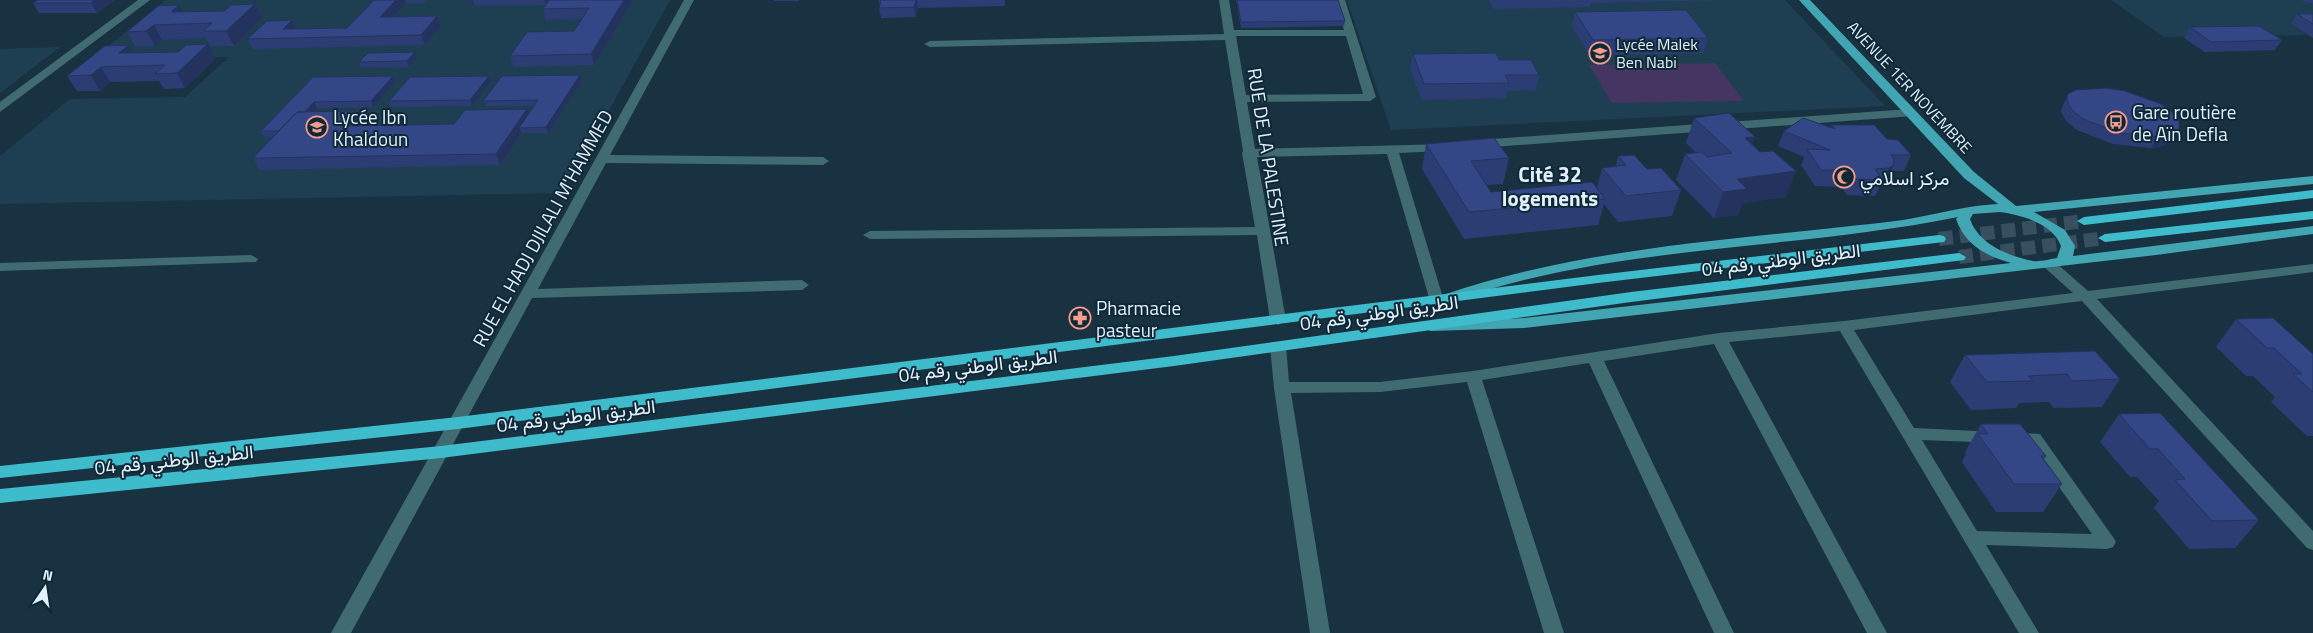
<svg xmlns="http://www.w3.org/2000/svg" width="2313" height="633" font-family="'Titillium Web',Vazirmatn,sans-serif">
<rect width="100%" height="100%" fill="#193242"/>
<path fill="#1e3f52" d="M166 0H670L563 193 0 204V156L70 99 185 97 229 57 92 59Z
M1347 0H1785L1885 106 1391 130Z
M2111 0H2313V24L2292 25 2307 35 2164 37Z
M60 47 0 93V49Z"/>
<path fill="#453562" d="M1715 63 1744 101 1612 103 1589 65Z"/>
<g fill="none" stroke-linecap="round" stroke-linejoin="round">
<path stroke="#374f5e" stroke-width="14" stroke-dasharray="14 7" stroke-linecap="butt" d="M1939 239 2084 221
M1959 257 2105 238"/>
<path fill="#3f6b71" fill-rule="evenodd" d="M138 0H150L0 112V102Z
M684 0H694L610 155 823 157 829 161 823 165 606 163 538 289 802 280 809 285 802 290 532 298 351 633H331Z
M1219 0H1229L1234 30H1344L1335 0H1345L1376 97 1370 101 1247 102 1255 149 1448 144 1450 147 1448 150 1444 151 1399 153 1444 301 1442 304 1437 306 1430 301 1387 154 1257 157 1286 320 1278 325 1270 320 1257 235 870 239 863 235 870 231 1255 227 1242 153 1243 151 1225 40 930 47 924 44 930 41 1224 34ZM1236 36H1346L1363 94 1246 95Z
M1910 109 1914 110 1916 113 1914 116 1479 148 1473 144 1479 140Z
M251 255 258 259 256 262 0 271V263Z
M2049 260 2054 261 2088 291 2313 264V272L2097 299 2313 531V550L2307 548 2082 301 1854 330 1914 428 2040 434 2113 537 2116 542 2113 547 2107 549 1986 545 2039 633H2019L1840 331 1729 342 1887 633H1867L1714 344 1604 361 1734 633H1714L1589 363 1482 380 1564 633H1544L1467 382 1380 392 1291 393 1330 633H1310L1274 388 1270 346 1273 342H1283L1286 346 1289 382H1380L1473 371 1719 333 1844 321 2073 293 2044 267 2042 264 2044 261ZM1922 440 2029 444 2092 534 1977 531Z"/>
<path fill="#41a5b2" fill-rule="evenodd" d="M1799 0H1810L1974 172 2016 206 2313 176V184L2034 212 2065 230 2075 246 2073 256 2313 226V234L2156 255 1524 328 1430 331 1427 328 1430 325 1435 323 1524 318 2011 263C1986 256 1965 245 1956 219L1958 217C1790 251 1616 244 1453 301H1443L1441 298 1443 295C1578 249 1719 241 1860 225 1880 223 1900 221 1919 217 1946 212 1971 205 1998 204L1964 178ZM2000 212C2022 215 2053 224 2061 246L2057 258C2050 259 2040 262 2033 261 2009 256 1979 245 1970 219L1973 214Z"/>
<path fill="#3ebccc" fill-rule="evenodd" d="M2313 190V198L2084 225 2077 221 2084 217Z
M2313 211V219L2105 242 2098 238 2105 234Z
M1939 235 1944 236 1946 239 1944 242 1598 283 458 429 0 478V466L458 417 1598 275Z
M1959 253 1966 257 1964 260 1631 302 1174 366 441 458 0 503V489L441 446 1174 356 1631 292Z"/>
</g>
<path fill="#2c3d74" d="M38 0H115L97 13H39L33 3Z
M374 0H426L424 3H406L394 17 437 16 441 26 425 45 253 49 247 39 297 29 347 28Z
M473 0H549L546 5 475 6Z
M633 0 594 65 514 67 510 56 574 31 582 19 546 20 543 9Z
M774 0H799V1H774Z
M879 0H1005V6L918 8 916 17 881 18 879 8 880 4H879Z
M1236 0H1338L1345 21 1344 26 1241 28Z
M1489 0H1729L1591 3 1590 7 1494 9Z
M2301 0H2313V4Z
M255 4 262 18 234 46H210L206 38 162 40 155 46 136 47 127 32 182 12 224 11Z
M1575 12 1708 38 1703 53 1589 55 1572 26Z
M2297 14H2313V38L2291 24Z
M2190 27 2282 40 2275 50 2205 52 2184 38Z
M415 52 417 57 409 67 361 68 359 62Z
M133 53 216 59 185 88 164 89 159 81 110 82 100 91H77L67 76Z
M1413 54 1499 60 1539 75 1536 90 1507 91 1506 98 1422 100 1410 69Z
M580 75 582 80 548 133H521L500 165 259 170 253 158 274 137H264L261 131 313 77 395 82 373 107 317 108 313 112 360 122 356 126 454 124 529 114 534 106H486L483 101Z
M489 76 491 81 472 106 392 107 389 101Z
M2068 94 2179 129 2172 140 2164 146 2151 148 2113 144 2077 130 2066 121 2061 112 2063 105Z
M1694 118 1752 145 1786 197 1742 203 1738 215 1714 218 1676 180 1685 154 1696 153 1686 143Z
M1832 125 1887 139 1911 155 1904 171H1891L1886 182 1881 184 1875 196 1847 195 1841 187 1815 186 1801 165 1804 157 1778 146 1784 131 1831 127Z
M1426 144 1509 158 1503 184 1487 185 1491 192 1597 188 1602 168 1616 166 1618 156 1647 169 1681 190 1672 216 1618 222 1604 204 1598 225 1464 239 1422 169Z
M2236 319 2313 354V436H2307L2271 402 2275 397 2253 376H2246L2216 347Z
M1965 355 2120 379 2102 407 2054 408 2049 402 2019 403 2016 408 1971 410 1950 382Z
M2119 414 2259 520 2235 548 2189 549 2154 508 2159 501 2137 477H2130L2100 442Z
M1981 424 2046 456 2044 459 2062 484 2043 512H1996L1962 462 1966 454 1965 452Z"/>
<path fill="#24325e" d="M95 0H115L97 13 91 3Z
M396 0H405L406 3 384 27 380 17Z
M544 0H549L546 5Z
M624 0H633L594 65 591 54Z
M916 0H917L918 8 916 17 914 7Z
M255 4 262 18 234 46 226 31Z
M179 5 187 20 171 12Z
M437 16 441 26 425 45 421 35Z
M292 20 297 30 283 29Z
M154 25 162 40 155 46 146 31Z
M208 44 216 59 185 88 177 73Z
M129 45 137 60 119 53Z
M415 52 417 57 409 67 407 61Z
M101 67 110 82 100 91 91 75Z
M580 75 582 80 548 133 546 127Z
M393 76 395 82 373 107 371 101Z
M489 76 491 81 472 106 470 100Z
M314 102 317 108 290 137 287 131Z
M527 109 531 120 519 128 521 133 500 165 496 154Z
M355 111 360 122 347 137 341 126Z
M2179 129 2172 140 2164 146 2151 148 2157 137Z
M1755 137 1746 162 1745 138Z
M1893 166 1886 182 1881 184 1889 168Z
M1796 171 1786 197 1742 203 1738 215 1714 218 1723 192 1737 179Z"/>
<path fill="#334787" stroke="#24325e" d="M38 0H95L91 3H33Z
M374 0H396L380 17 437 16 421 35 247 39 267 21 292 20 283 29 347 28Z
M549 0H624L591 54 510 56 527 32 574 31 589 8 543 9Z
M881 0H916L914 7 879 8Z
M1237 0H1338L1345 21 1241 22Z
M255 4 226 31H203L212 23 154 25 146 31 127 32 158 6 179 5 171 12 224 11 231 5Z
M1686 10 1708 38 1593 40 1575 12Z
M2297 14H2313V24Z
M2259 26 2282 40 2211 42 2190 27Z
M208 44 177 73 155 74 165 65 101 67 91 75 67 76 105 46 129 45 119 53 178 52 186 45Z
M415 52 407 61 359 62 368 53Z
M1496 53 1499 60H1531L1539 75H1505L1509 83 1424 84 1413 54Z
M580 75 546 127 519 128 538 100 483 101 502 76Z
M393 76 371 101 314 102 305 112H297L279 131H261L313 77Z
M489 76 470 100 389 101 410 77Z
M2106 88 2125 91 2161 104 2173 113 2179 121V129L2171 135 2157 137 2119 133 2083 119 2072 110 2067 101 2068 94 2076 90Z
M527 109 496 154 253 158 297 112 355 111 341 126 454 124 465 110Z
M1729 113 1755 137 1745 138 1760 152 1773 151 1796 171 1737 179 1747 189 1723 192 1685 154 1702 152 1707 157 1732 153 1694 118Z
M1803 118 1835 129 1832 125H1874L1887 139 1898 140 1911 155H1891L1894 159 1893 166 1889 168 1875 169 1882 180 1854 179 1848 170H1821L1807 149 1830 150 1784 131Z
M1494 138 1509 158 1471 161 1491 192 1592 182 1605 199 1469 212 1426 144Z
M1634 155 1647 169 1661 168 1681 190 1626 196 1602 168 1626 165 1618 156Z
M2273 318 2313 354V392L2293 374H2302L2274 348H2267L2236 319Z
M2095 351 2120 379 2072 381 2067 374 2028 376 2033 381 1987 382 1965 355Z
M2160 413 2259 520 2212 521 2175 480 2185 479 2158 449H2150L2119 414Z
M1981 424H2020L2046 456H2041L2062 484H2014L1978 434H1988Z"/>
<defs>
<g id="school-ring" transform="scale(1.125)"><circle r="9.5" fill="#0f2837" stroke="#f49d8c" stroke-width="1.5"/><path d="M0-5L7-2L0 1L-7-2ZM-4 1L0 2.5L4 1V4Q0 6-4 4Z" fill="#f49d8c"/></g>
<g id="bus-ring" transform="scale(1.125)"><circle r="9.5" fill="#0f2837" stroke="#f49d8c" stroke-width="1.5"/><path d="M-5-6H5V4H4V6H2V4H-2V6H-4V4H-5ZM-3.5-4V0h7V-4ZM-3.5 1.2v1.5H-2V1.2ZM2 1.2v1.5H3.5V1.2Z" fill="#f49d8c"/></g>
<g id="mosque-ring" transform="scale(1.125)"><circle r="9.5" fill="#0f2837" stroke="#f49d8c" stroke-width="1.5"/><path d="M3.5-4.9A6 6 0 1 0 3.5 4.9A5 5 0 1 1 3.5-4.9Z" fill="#f49d8c"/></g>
<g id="pharmacy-ring" transform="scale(1.125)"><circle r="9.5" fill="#0f2837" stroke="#f49d8c" stroke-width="1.5"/><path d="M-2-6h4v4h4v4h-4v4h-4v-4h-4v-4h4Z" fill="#f49d8c"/></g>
</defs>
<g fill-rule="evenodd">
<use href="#school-ring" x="1600" y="53"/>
<use href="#bus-ring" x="2116" y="122"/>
<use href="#school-ring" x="317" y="127"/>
<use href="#mosque-ring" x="1844" y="177"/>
<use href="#pharmacy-ring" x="1080" y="318"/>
</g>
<g text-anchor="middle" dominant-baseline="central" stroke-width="4" stroke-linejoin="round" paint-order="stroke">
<g font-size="16" fill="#e2f1fb" stroke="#0f2837" text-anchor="start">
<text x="1616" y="44">Lycée Malek<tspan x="1616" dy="18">Ben Nabi</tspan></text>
</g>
<g font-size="16" fill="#e2f1fb" stroke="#0f2837">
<text transform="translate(1910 87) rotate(47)">AVENUE 1ER NOVEMBRE</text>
</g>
<g font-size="19" fill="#e2f1fb" stroke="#0f2837" text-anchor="start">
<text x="2132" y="111">Gare routière<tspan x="2132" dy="22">de Aïn Defla</tspan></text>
<text x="333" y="116">Lycée Ibn<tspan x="333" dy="22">Khaldoun</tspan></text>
<text x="1860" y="177">مركز اسلامي</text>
<text x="1096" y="307">Pharmacie<tspan x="1096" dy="22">pasteur</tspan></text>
</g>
<g font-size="19" fill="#e2f1fb" stroke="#0f2837">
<text transform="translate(1269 157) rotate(81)">RUE DE LA PALESTINE</text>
<text transform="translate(542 228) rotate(-61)">RUE EL HADJ DJILALI M'HAMMED</text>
<text transform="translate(1781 259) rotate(-7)">الطريق الوطني رقم 04</text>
<text transform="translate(1379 312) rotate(-8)">الطريق الوطني رقم 04</text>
<text transform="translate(978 365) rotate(-7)">الطريق الوطني رقم 04</text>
<text transform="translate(576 415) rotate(-7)">الطريق الوطني رقم 04</text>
<text transform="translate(174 459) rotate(-6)">الطريق الوطني رقم 04</text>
</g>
<g font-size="21" font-weight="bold" fill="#e2f1fb" stroke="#0f2837">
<text x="1550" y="174">Cité 32<tspan x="1550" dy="24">logements</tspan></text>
</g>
</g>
<g transform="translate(45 588) rotate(13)" stroke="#0f2837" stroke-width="4" paint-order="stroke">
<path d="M0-4L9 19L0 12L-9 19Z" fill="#e2f1fb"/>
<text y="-8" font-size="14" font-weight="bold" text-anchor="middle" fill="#e2f1fb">N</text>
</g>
</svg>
